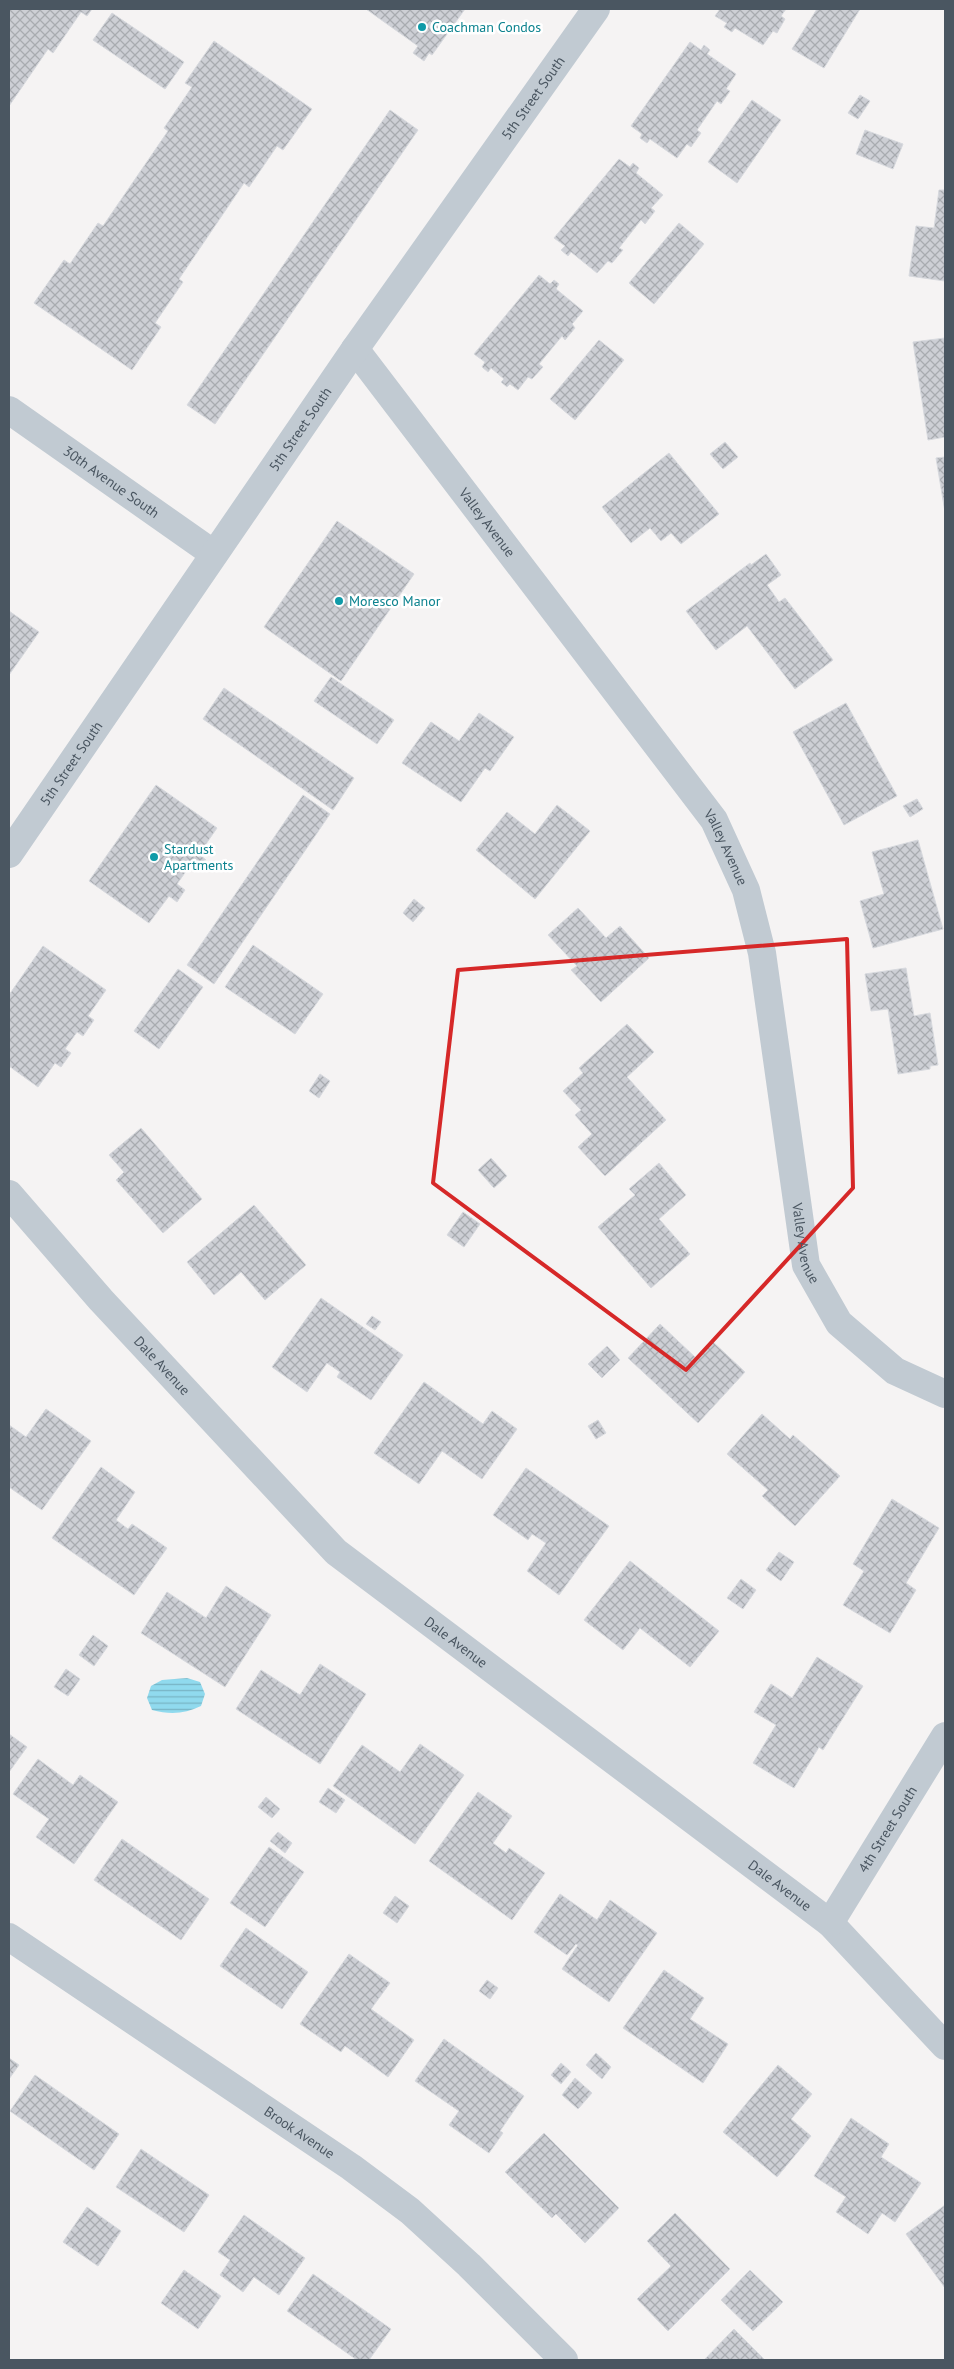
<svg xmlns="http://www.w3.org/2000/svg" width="954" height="2369" font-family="'PT Sans',sans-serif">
<defs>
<pattern id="water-rules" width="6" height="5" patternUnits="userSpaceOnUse" patternTransform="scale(1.25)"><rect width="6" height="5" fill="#90daee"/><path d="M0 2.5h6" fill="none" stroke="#78b4c4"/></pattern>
<pattern id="building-cross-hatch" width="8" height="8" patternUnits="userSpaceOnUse" patternTransform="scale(1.25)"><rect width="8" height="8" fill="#cdcfd5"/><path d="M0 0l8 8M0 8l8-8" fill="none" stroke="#a8abb0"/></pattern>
</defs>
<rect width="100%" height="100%" fill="#f5f3f3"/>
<path fill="url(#water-rules)" d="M187 1678 200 1682 205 1694 201 1706C185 1714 170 1715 152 1710L147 1698 151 1686 162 1680Z"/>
<path fill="url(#building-cross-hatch)" stroke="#d7d9de" d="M9 9H92L87 16 81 12 53 53 48 49 9 106Z
M366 9H465L432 55 429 53 424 61 413 53 418 46Z
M720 9H786L781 16 785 19 777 33 773 31 763 45 735 28 732 32 724 27 727 23 715 16Z
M817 9H860L824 68 792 49Z
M112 13 184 62 165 89 93 40Z
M214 41 312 109 283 150 277 146 249 187 244 183 179 279 183 282 155 323 161 327 132 370 34 303 64 260 70 264 98 223 103 226 168 131 164 128 192 87 185 83Z
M690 42 701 50 704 45 710 50 707 54 736 74 726 89 730 91 721 104 717 101 697 130 701 133 691 147 687 144 677 158 650 139 647 143 640 138 642 134 631 126Z
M860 95 870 101 858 119 848 113Z
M752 100 781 120 737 183 708 162Z
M390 110 418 130 215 424 187 405Z
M865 130 903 144 893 169 856 154Z
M619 159 630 167 633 163 639 168 636 173 663 195 651 208 655 211 645 224 641 220 619 248 623 250 612 263 608 261 597 273 571 252 568 256 561 250 565 246 554 238Z
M939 190H945V281L909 276 916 226 934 228Z
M679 223 704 244 654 304 629 283Z
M539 275 550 284 554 280 559 284 556 289 583 311 572 324 575 328 565 340 562 336 539 364 543 367 532 379 528 377 518 390 510 384 507 387 501 382 504 379 491 368 488 372 482 367 485 362 474 354Z
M945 338V437L928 440 913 342Z
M599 340 624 360 575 420 550 399Z
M725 442 738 457 723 469 710 454Z
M669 453 719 514 681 544 671 533 661 541 650 528 631 543 602 507Z
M945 457V512L936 458Z
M337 521 414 574 341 681 264 627Z
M766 554 781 575 767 585 779 602 785 598 833 660 795 689 747 626 716 650 686 611 750 563 751 565Z
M9 611 39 632 9 675Z
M331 677 394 720 377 744 314 701Z
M224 688 354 778 333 810 203 719Z
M846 703 897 796 844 825 793 732Z
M479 713 514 737 490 771 485 768 461 802 402 763 431 722 459 741Z
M156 785 217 828 199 854 206 860 199 870 191 864 177 884 185 890 177 902 169 896 149 923 89 881Z
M303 795 330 814 214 984 187 965Z
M917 799 923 809 910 817 903 806Z
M557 805 590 831 535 899 476 850 507 812 535 834Z
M918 840 943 929 873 948 860 901 884 894 872 852Z
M414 899 425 908 413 922 403 913Z
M578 908 606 938 620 926 649 958 601 1002 571 970 577 966 548 935Z
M253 945 323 994 295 1034 225 987Z
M43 946 106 990 88 1016 94 1020 83 1036 77 1032 65 1049 71 1053 61 1067 55 1063 38 1087 9 1066V995Z
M906 968 914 1016 930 1013 938 1065 930 1066V1069L898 1074 888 1009 871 1011 865 974Z
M178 969 203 987 159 1049 134 1031Z
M627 1024 654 1052 627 1077 666 1120 605 1176 578 1147 592 1134 575 1115 581 1110 563 1091 583 1073 579 1068Z
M320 1074 330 1081 319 1098 309 1091Z
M141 1128 202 1199 163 1233 116 1180 124 1172 109 1155Z
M491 1158 507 1176 494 1188 478 1170Z
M659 1163 686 1195 659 1219 690 1254 651 1288 598 1227 635 1195 629 1189Z
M254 1205 306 1265 265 1300 241 1272 214 1295 187 1262Z
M463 1212 480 1224 464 1247 447 1235Z
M321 1298 403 1355 371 1400 337 1377 340 1372 327 1363 307 1392 272 1367Z
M372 1316 381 1322 375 1330 366 1324Z
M660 1324 696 1358 712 1341 745 1372 698 1423 628 1358Z
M607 1346 620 1360 602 1378 588 1364Z
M424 1382 483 1424 492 1411 517 1429 482 1479 442 1451 419 1484 374 1453Z
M46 1409 91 1441 42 1510 9 1487V1425L26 1437Z
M762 1414 790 1439 793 1435 840 1476 795 1526 762 1496 768 1490 727 1454Z
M598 1420 606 1433 596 1439 588 1426Z
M101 1467 135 1492 116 1520 128 1529 132 1524 167 1548 134 1595 52 1538Z
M526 1468 609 1526 559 1595 527 1571 546 1543 532 1534 528 1540 493 1515Z
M892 1499 939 1528 906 1583 916 1590 890 1633 843 1605 864 1571 853 1564Z
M779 1552 794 1562 781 1581 766 1570Z
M630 1561 719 1631 690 1667 640 1628 623 1650 584 1620Z
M741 1579 756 1590 743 1609 727 1598Z
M226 1586 271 1615 225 1687 141 1633 167 1592 206 1618Z
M93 1635 108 1646 94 1666 79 1655Z
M817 1657 863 1686 823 1750 819 1747 794 1788 753 1763 776 1725 754 1712 771 1684 792 1698Z
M320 1664 366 1694 320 1764 236 1709 261 1670 300 1695Z
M66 1669 80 1679 68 1696 54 1687Z
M9 1734 27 1747 9 1772Z
M420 1744 464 1775 415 1844 333 1786 362 1745 400 1772Z
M38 1759 73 1785 80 1775 118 1802 74 1864 36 1837 49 1819 13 1794Z
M328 1788 345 1800 336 1813 319 1802Z
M478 1792 512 1816 493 1843 506 1853 509 1848 545 1873 512 1920 429 1861Z
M266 1797 280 1809 272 1818 258 1807Z
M278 1832 292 1843 285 1853 270 1841Z
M122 1839 209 1899 181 1940 94 1880Z
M269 1847 304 1872 265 1927 230 1903Z
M560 1894 597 1920 610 1900 657 1933 609 2002 562 1969 578 1945 576 1944 567 1955 534 1932Z
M395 1896 409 1906 397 1923 383 1913Z
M246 1928 308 1972 282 2009 220 1966Z
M349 1954 390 1983 371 2009 414 2040 388 2077 345 2046 341 2052 300 2024Z
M664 1970 704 1998 690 2019 728 2044 703 2083 623 2028Z
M487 1980 498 1988 490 1999 479 1991Z
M444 2039 524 2096 500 2131 503 2133 489 2153 449 2125 459 2111 415 2081Z
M596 2053 611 2067 602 2079 586 2065Z
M9 2058 19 2065 9 2079Z
M561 2063 571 2072 561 2084 551 2075Z
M778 2065 812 2094 791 2119 811 2136 777 2177 723 2132Z
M35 2075 119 2134 94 2170 10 2111Z
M575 2078 592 2093 578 2109 562 2095Z
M851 2118 889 2144 881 2157 921 2183 895 2222 882 2213 868 2234 836 2212 846 2197 814 2176Z
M544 2133 619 2208 585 2243 556 2214 552 2218 505 2172Z
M141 2149 209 2195 184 2232 116 2187Z
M945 2205V2288L906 2234Z
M87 2207 121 2231 98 2266 63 2242Z
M675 2213 730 2269 668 2331 637 2299 671 2266 647 2241Z
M244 2215 305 2258 279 2295 254 2277 243 2292 220 2275 230 2260 218 2252Z
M184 2270 221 2296 198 2329 161 2303Z
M750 2270 783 2302 753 2331 721 2300Z
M313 2274 391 2329 369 2360H357L287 2311Z
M734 2329 765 2360H704Z"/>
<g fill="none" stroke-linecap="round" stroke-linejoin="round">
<g stroke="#c1cad2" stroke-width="28">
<path id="s1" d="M355 349 714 820 746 890 762 953 806 1265 839 1323 895 1371 945 1394"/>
<path id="s2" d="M9 410 214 554"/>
<path id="s3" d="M9 854 355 349 596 9"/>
<path id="s4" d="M9 1194 101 1300 336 1552 830 1923 945 2046"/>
<path id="s5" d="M830 1923 945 1736"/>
<path id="s6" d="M9 1937 351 2167 410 2211 469 2265 564 2360"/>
</g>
</g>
<path fill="none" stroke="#d62828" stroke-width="4" stroke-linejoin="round" d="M847 939 853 1188 686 1370 433 1183 458 970Z"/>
<g fill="#0f9aa8" stroke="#fff" stroke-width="2">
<circle cx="422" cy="27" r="5"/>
<circle cx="339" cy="601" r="5"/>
<circle cx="154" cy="857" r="5"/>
</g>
<g text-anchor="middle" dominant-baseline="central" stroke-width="5" stroke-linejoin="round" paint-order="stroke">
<g font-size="14" fill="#0d838f" stroke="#fff" text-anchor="start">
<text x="432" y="27">Coachman Condos</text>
<text x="349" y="601">Moresco Manor</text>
<text x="164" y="849">Stardust<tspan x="164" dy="16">Apartments</tspan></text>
</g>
<g font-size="14" fill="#4a5661" stroke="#fff">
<text stroke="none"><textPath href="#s3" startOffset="920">5th Street South</textPath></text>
<text stroke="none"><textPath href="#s3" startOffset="515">5th Street South</textPath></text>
<text stroke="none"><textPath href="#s2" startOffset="125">30th Avenue South</textPath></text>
<text stroke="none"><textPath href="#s1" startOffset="218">Valley Avenue</textPath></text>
<text stroke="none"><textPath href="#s3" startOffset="110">5th Street South</textPath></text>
<text stroke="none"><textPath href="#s1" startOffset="622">Valley Avenue</textPath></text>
<text stroke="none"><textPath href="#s1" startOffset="1028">Valley Avenue</textPath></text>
<text stroke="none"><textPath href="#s4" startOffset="230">Dale Avenue</textPath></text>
<text stroke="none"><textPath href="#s4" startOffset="635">Dale Avenue</textPath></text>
<text stroke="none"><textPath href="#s5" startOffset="110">4th Street South</textPath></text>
<text stroke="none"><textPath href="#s4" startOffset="1040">Dale Avenue</textPath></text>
<text stroke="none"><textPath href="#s6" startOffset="350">Brook Avenue</textPath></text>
</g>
</g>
<rect width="954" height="2369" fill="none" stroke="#4a5661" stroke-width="20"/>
</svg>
